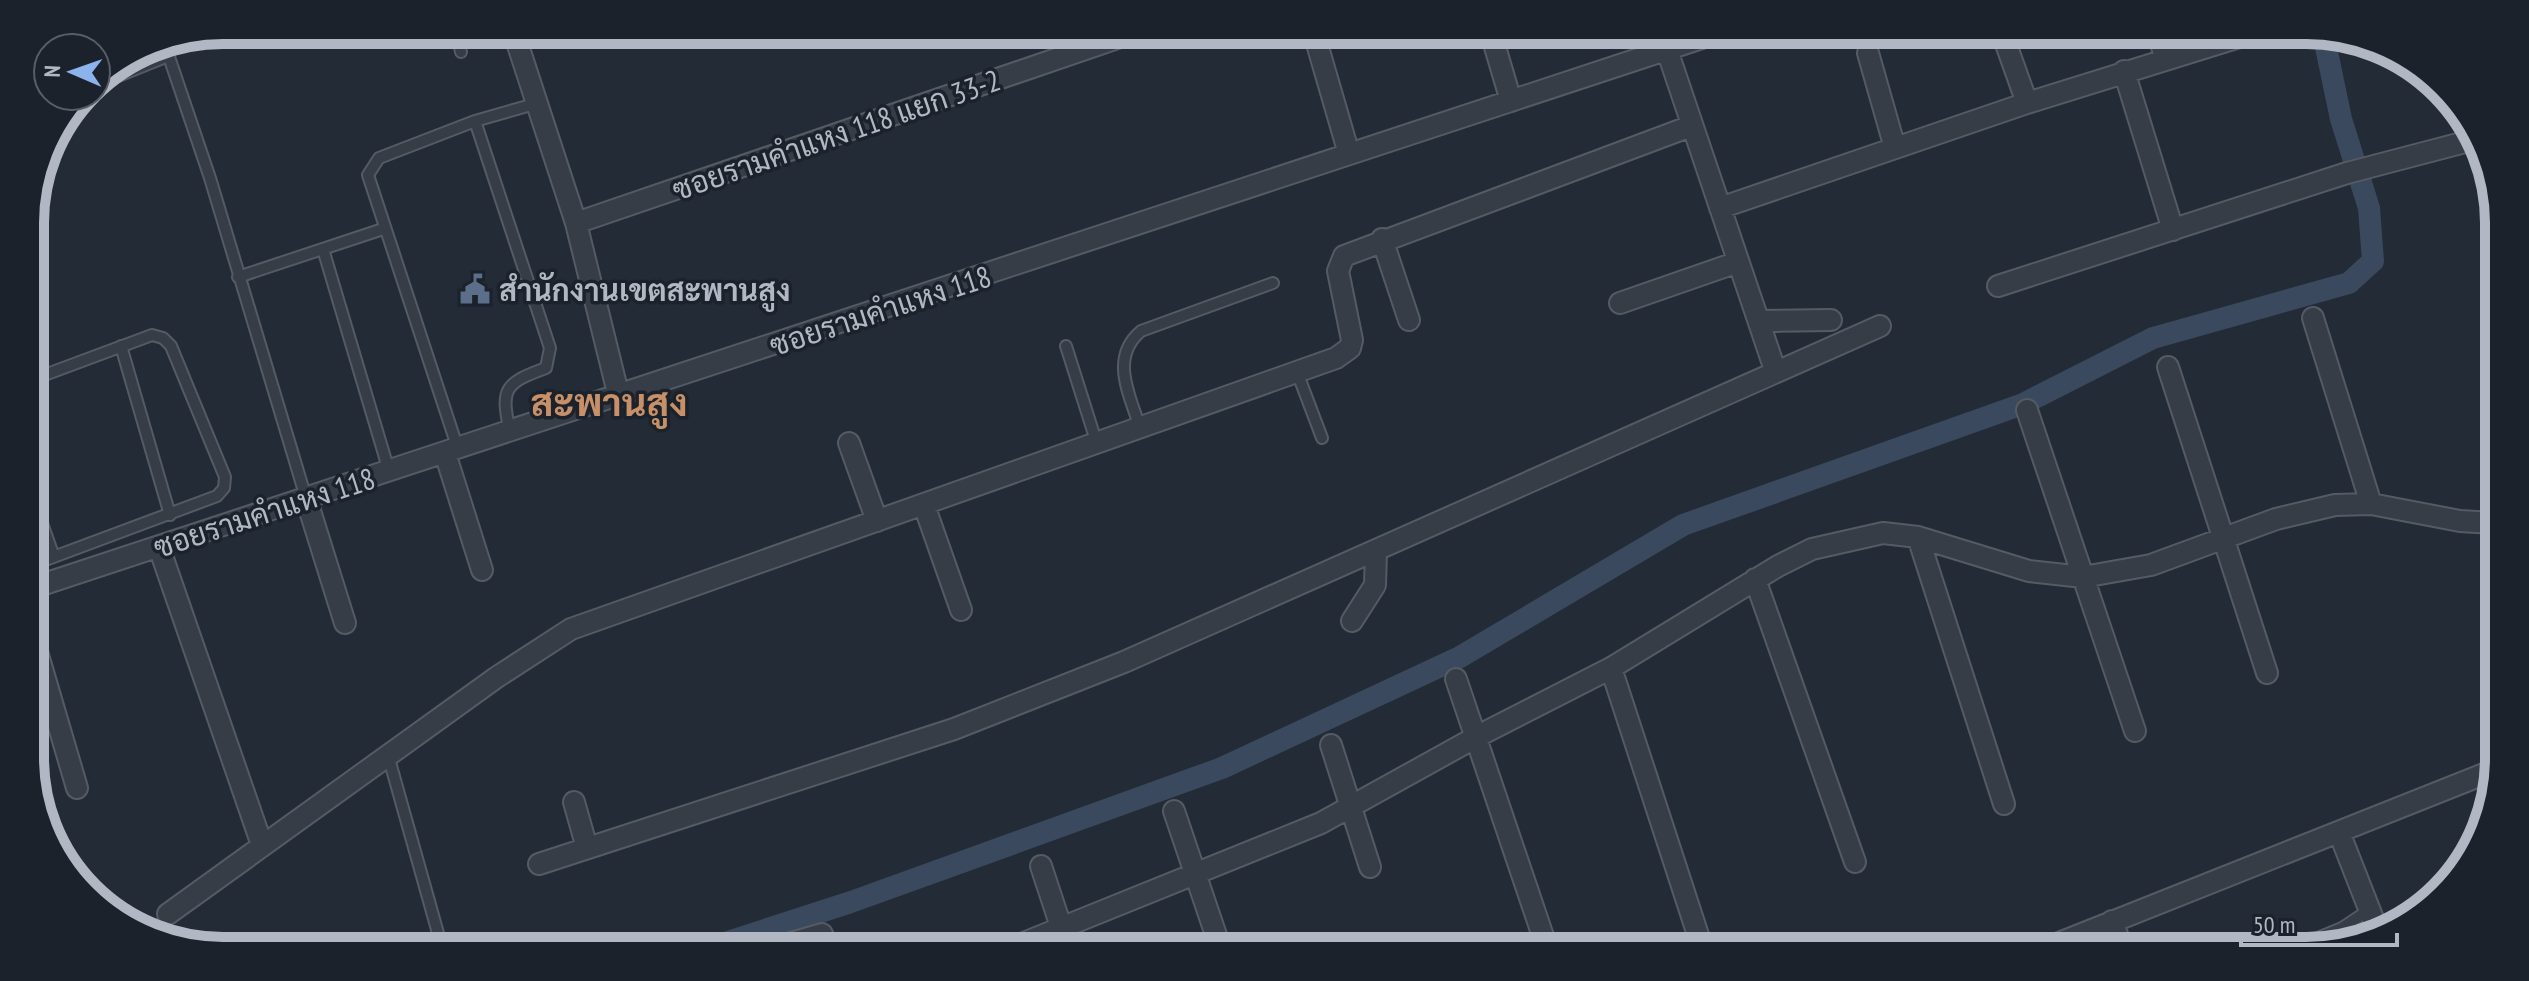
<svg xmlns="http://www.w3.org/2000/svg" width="2529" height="981" font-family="'PT Sans Narrow',Sarabun,sans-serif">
<rect width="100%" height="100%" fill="#232b36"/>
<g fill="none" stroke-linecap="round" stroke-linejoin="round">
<path stroke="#3a495d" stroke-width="22" d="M700 951 851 902 1222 768 1460 657 1683 525 2023 404 2153 338 2349 283 2373 261 2369 208 2341 119 2323 33"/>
<g stroke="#545b64" stroke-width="14">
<path id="service" d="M456 30 461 52
M164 42 210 178 306 498
M96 85 168 56
M475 121 550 348 546 368C505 383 500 388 510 432
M323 249 389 471
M238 277 383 229
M121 346 170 515
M1066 346 1097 444
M1297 372 1322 438
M31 380 152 335 163 338 171 346 225 477 224 488 217 496 32 565
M1140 428C1130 395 1109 358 1141 331L1273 283
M458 449 368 175 379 158 475 121 538 103
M32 495 54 557
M388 755 443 951
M2286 951 2342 928 2369 910"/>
</g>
<g stroke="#545b64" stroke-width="24">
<path id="minor" d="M513 30 576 223 619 397
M1313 30 1349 154
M1490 30 1511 101
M2001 30 2027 103
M2158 30 2165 59
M517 41 549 30
M1667 50 1775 370
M1868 53 1895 148
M2124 71 2173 230
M1720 208 2027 103 2262 30
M576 223 1141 30
M1382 239 1409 320
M1998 286 2347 173 2473 140
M1620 303 1738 262
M2313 318 2371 504
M1759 321 1831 320
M2168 367 2267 673
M2027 410 2135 731
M849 443 877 521
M445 453 482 570
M306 498 345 623
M924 505 961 610
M1918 537 2004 804
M159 547 262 845
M1755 579 1855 862
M32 588 1726 30
M1352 621 1375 585 1376 551
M33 638 77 788
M1611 668 1698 935
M1456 679 1548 951
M1331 745 1370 867
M574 802 587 848
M1174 811 1218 941
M2339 832 2377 929
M539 864 954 729 1124 662 1880 326
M1041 866 1069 951
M168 914 497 677 571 629 1336 358 1350 348 1352 340 1338 271 1344 256 1691 126
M2112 921 2123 951
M764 951 822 934 829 951
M1004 951 1321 823 1478 736 1611 668 1778 566 1812 549 1883 533 1918 537 2029 571 2083 577 2151 565 2276 519 2335 505 2371 504 2460 521 2493 523
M2039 951 2489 772"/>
</g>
<use href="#service" stroke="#363d47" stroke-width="10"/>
<use href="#minor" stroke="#363d47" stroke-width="20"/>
</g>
<defs>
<g id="civic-bare" transform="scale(2.4)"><path d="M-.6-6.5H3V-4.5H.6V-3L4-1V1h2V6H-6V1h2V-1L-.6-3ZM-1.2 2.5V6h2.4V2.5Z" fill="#5c6f8a" stroke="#1c222b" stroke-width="2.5" paint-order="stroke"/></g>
</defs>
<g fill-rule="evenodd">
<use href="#civic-bare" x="475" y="289"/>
</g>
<g text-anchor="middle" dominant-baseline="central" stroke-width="7" stroke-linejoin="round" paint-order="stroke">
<g font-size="30" fill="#b1b8c3" stroke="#1c222b">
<text transform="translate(836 134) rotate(-19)">ซอยรามคำแหง 118 แยก 33-2</text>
<text transform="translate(880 310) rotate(-18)">ซอยรามคำแหง 118</text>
<text transform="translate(264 512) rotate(-18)">ซอยรามคำแหง 118</text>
</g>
<g font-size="30" font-weight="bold" fill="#b1b8c3" stroke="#1c222b" text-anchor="start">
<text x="499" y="289">สำนักงานเขตสะพานสูง</text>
</g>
<g font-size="38" font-weight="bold" fill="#c79068" stroke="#1c222b">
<text x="609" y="401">สะพานสูง</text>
</g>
</g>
<path d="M0 0H2529V981H0ZM223 44H2306A179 179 0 0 1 2485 223V758A179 179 0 0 1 2306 937H223A179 179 0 0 1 44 758V223A179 179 0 0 1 223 44Z" fill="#1c222b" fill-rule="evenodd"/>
<path fill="none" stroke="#b1b8c3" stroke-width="10" d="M223 44H2306A179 179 0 0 1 2485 223V758A179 179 0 0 1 2306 937H223A179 179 0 0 1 44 758V223A179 179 0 0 1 223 44Z"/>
<g transform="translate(72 72) rotate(272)"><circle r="38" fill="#1c222b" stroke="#585e68" stroke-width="2"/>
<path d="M0-6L14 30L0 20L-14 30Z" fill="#8db3ec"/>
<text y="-12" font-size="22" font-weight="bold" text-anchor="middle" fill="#b1b8c3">N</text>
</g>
<path d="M2241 933v12h156v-12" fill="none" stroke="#b1b8c3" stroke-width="4"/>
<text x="2253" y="933" font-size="24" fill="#b1b8c3" stroke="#1c222b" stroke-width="6" paint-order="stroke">50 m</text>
</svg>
